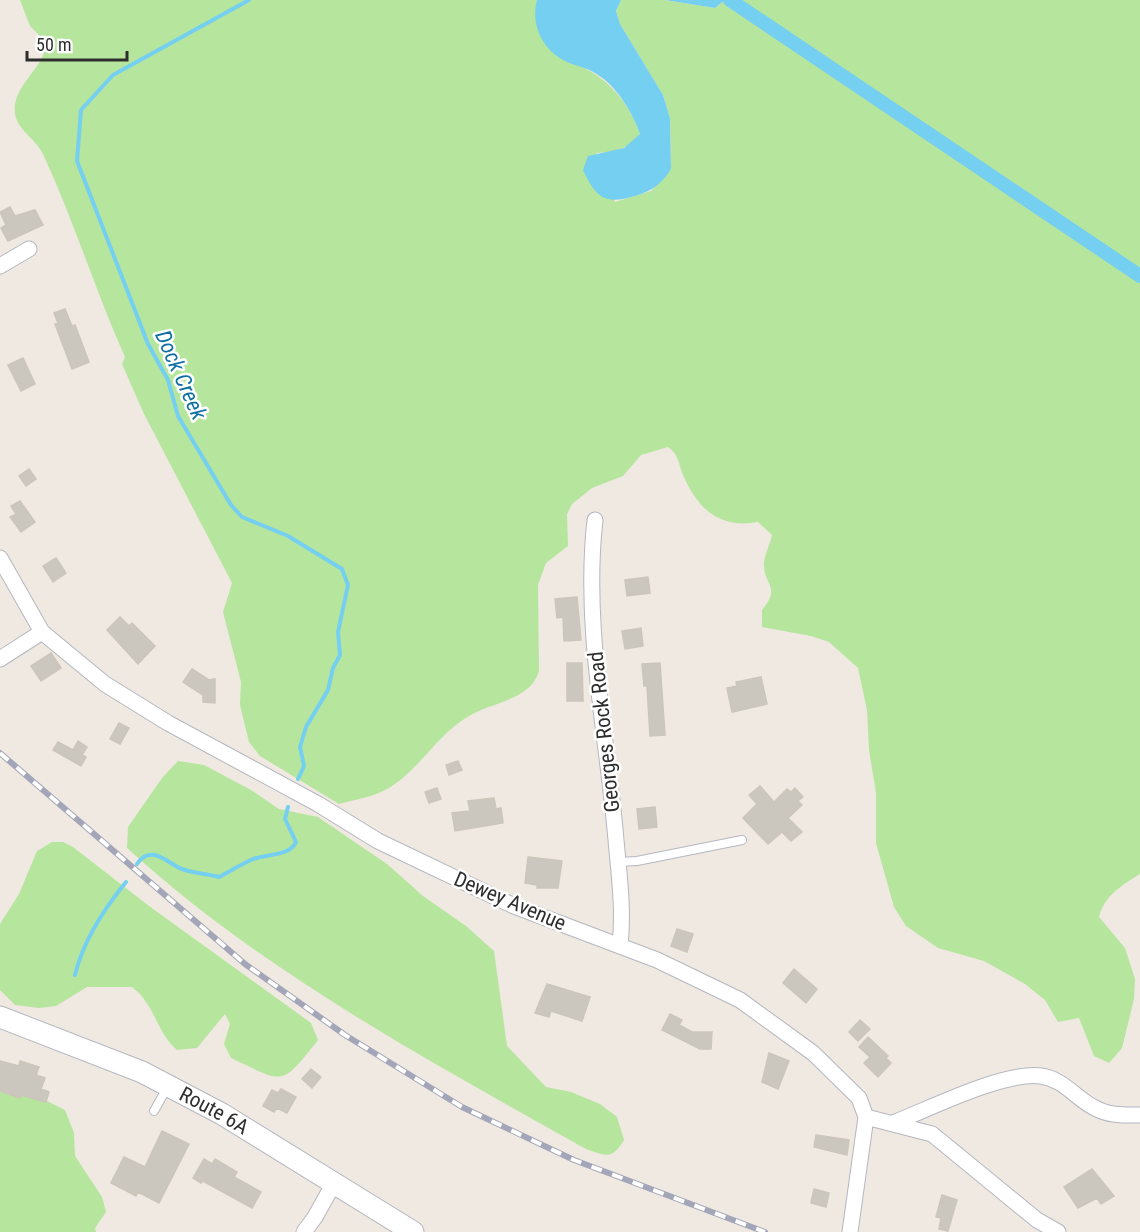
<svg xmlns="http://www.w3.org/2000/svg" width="1140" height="1232" font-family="'Roboto Condensed',sans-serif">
<rect width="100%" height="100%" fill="#efe9e1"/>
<path fill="#b6e59e" d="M20 0H537L536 5 566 61C602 71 628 99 640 134 629 149 614 152 596 153L615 202 651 191 671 169 670 118 663 95 620 24 616 11 621 0H665L715 8 725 0H1140V874C1122 885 1104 896 1099 917L1125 948 1135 979 1134 999 1122 1048 1109 1063 1094 1056 1079 1018 1058 1022 1045 1000 1025 984 984 961 938 948 906 926 894 907 876 843V793L869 750 867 710 858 668 829 642 811 636 762 627V610C782 586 763 585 764 563 765 554 770 544 772 535L758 522C719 529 698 509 683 475 678 462 679 455 668 447L641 455 623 476 592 488 572 504 567 514 568 546 546 563 538 585 539 671C531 700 492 702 469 716 437 734 419 771 387 789 373 797 354 800 339 804L260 756 249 742 240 705 241 682 223 612 232 583 144 414 122 364 125 357C95 290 74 221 43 154 37 141 20 131 16 118 8 92 38 72 44 53 45 50 44 43 43 39L30 26Z
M178 761 204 765 251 790 279 809 318 817 387 864 423 896 466 926 494 951 507 1046 546 1087 571 1092 600 1104 617 1117 624 1140C612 1160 606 1156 586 1149 426 1059 263 972 127 848L128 827 162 778Z
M52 842H63L73 847 149 906 311 1023 318 1040C280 1088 285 1083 231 1058L224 1044 230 1024 225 1014 197 1048 177 1050C156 1032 155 1004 132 987H87L56 1006 39 1008 15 1005 0 990V924L19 894 37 851Z
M0 1085 43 1099 65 1110 74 1133 75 1156 102 1197 106 1212 95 1228 96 1232H0Z"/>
<path fill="#75cff0" d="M537 0H621L616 11 620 24 663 95 670 118 671 169C662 184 652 191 635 196 605 205 596 198 583 170L588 156 624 148 640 134C633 114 619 90 601 77 589 68 579 67 567 62 543 51 530 25 537 0Z
M665 0H725L715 8Z"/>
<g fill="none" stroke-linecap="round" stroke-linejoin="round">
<path stroke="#75cff0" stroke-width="4" d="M249 0 113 75 81 110 77 161 148 344 168 380 178 416 231 505 242 517 288 536 342 569 348 585 338 632 340 655 333 668 328 690 306 727 300 747 304 766 298 779
M137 864C151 843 167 863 182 869 193 873 207 874 219 877 230 871 242 864 253 859 267 854 290 856 296 842L285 819 288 807
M75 975C83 941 104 909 126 882"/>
<path stroke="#75cff0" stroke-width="14" d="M730 0 1140 276"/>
</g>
<path fill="#cbc7bf" stroke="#cbc5ba" stroke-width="1.5" d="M10 207 15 216 35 210 43 225 8 241 1 228 6 225 0 212Z
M65 309 72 326 75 325 89 362 72 369 55 324 58 323 54 313Z
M23 358 35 384 21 391 8 365Z
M29 469 36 479 26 486 19 476Z
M20 501 35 522 21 532 10 517 16 514 11 506Z
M56 558 66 573 53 582 43 566Z
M648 577 650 593 627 596 625 580Z
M577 597 581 640 564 641 563 617 557 618 555 599Z
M120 617 129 626 132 623 155 646 138 664 107 630Z
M641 628 643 646 625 649 622 631Z
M51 653 61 668 41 681 31 666Z
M567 663H582L583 701H567Z
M660 663 665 735 650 736 647 686H644L642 664Z
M192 669 209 680 215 679V703L203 702V695L183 682Z
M761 677 767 704 732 712 727 688 737 686 736 682Z
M119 723 129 728 120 744 110 739Z
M78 741 87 747 82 755 86 757 81 766 53 750 58 742 73 750Z
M458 761 462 770 449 775 446 765Z
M760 786 774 802 787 789 791 792 795 788 803 797 798 801 802 805 788 818 802 832 791 841 782 832 768 844 743 818 757 804 749 795Z
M437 788 441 799 429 803 425 792Z
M494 798 496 809 501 808 503 823 455 831 452 813 470 811 468 801Z
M655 807 657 827 639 829 637 809Z
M528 857 562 861 558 888H537V885L525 883Z
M677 929 693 934 687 952 671 946Z
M794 969 817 989 806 1003 783 983Z
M547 984 590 997 582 1021 551 1011 549 1017 535 1013Z
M670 1014 682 1020 679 1025 692 1032H712L711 1049H700L662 1030Z
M860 1020 870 1029 858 1041 849 1032Z
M868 1037 888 1056 886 1058 891 1063 878 1077 864 1063 870 1057 859 1047Z
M769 1053 789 1061 778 1089 762 1082Z
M0 1061 19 1066 20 1061 39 1067 36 1075 45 1078 41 1089 49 1092 46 1102 21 1095 20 1098 0 1091Z
M311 1069 321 1077 312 1088 302 1079Z
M281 1089 296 1097 287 1113 277 1108 274 1112 263 1106 272 1090 278 1093Z
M162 1131 189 1144 159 1203 138 1192 136 1196 111 1183 124 1157 145 1167Z
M816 1135 849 1140 847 1155 814 1147Z
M204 1159 212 1164 215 1159 237 1172 234 1177 261 1192 252 1208 203 1181 201 1183 193 1178Z
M1092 1169 1114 1196 1101 1204 1097 1198 1078 1208 1064 1187Z
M814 1189 829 1193 826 1207 811 1203Z
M942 1195 957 1200 948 1231 939 1229 941 1218 936 1217Z"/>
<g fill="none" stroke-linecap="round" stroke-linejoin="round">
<g stroke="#b4b7c1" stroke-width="10">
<path id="lane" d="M618 862 637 861 742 840
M154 1111 167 1088"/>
</g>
<g stroke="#b4b7c1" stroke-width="17">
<path id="street" d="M0 266 29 249
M595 520C583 626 607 733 616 840 619 875 624 910 620 945
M0 558 42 632 105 684 168 723 318 804 378 841 514 906 657 960 740 1000 813 1053 859 1098 866 1117 850 1232
M0 659 42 632
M866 1117 932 1134 1037 1220 1058 1232
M893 1123C929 1109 1004 1071 1041 1076 1064 1079 1076 1099 1095 1108 1109 1116 1125 1115 1140 1115
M304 1232 315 1217 334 1183"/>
</g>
<g stroke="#b4b7c1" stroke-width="23">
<g id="secondary">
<path id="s1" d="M0 1017 142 1072 222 1114 413 1232"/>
</g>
</g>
<use href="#lane" stroke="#fff" stroke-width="8"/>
<use href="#street" stroke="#fff" stroke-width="15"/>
<use href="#secondary" stroke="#fff" stroke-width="21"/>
<g stroke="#a3a6b8" stroke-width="6">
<path id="rail" d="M0 753 245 964 345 1035 462 1107 574 1160 765 1232"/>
</g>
<use href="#rail" stroke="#fff" stroke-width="4" stroke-dasharray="11" stroke-linecap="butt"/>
</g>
<g text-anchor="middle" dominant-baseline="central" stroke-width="5" stroke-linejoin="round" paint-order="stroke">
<g font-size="21" fill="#2e2e2e" stroke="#fff">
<text transform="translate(604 732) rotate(-96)">Georges Rock Road</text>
<text transform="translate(510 901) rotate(23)">Dewey Avenue</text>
<text stroke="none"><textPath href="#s1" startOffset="234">Route 6A</textPath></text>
</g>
<g font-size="22" font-style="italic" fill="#0d6fa3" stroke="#fff">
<text transform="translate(181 375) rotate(66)">Dock Creek</text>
</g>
</g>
<path d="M27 51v9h100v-9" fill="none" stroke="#2e2e2e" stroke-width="3"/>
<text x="36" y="51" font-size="18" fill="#2e2e2e" stroke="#ffffff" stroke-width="4.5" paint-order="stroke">50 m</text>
</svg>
